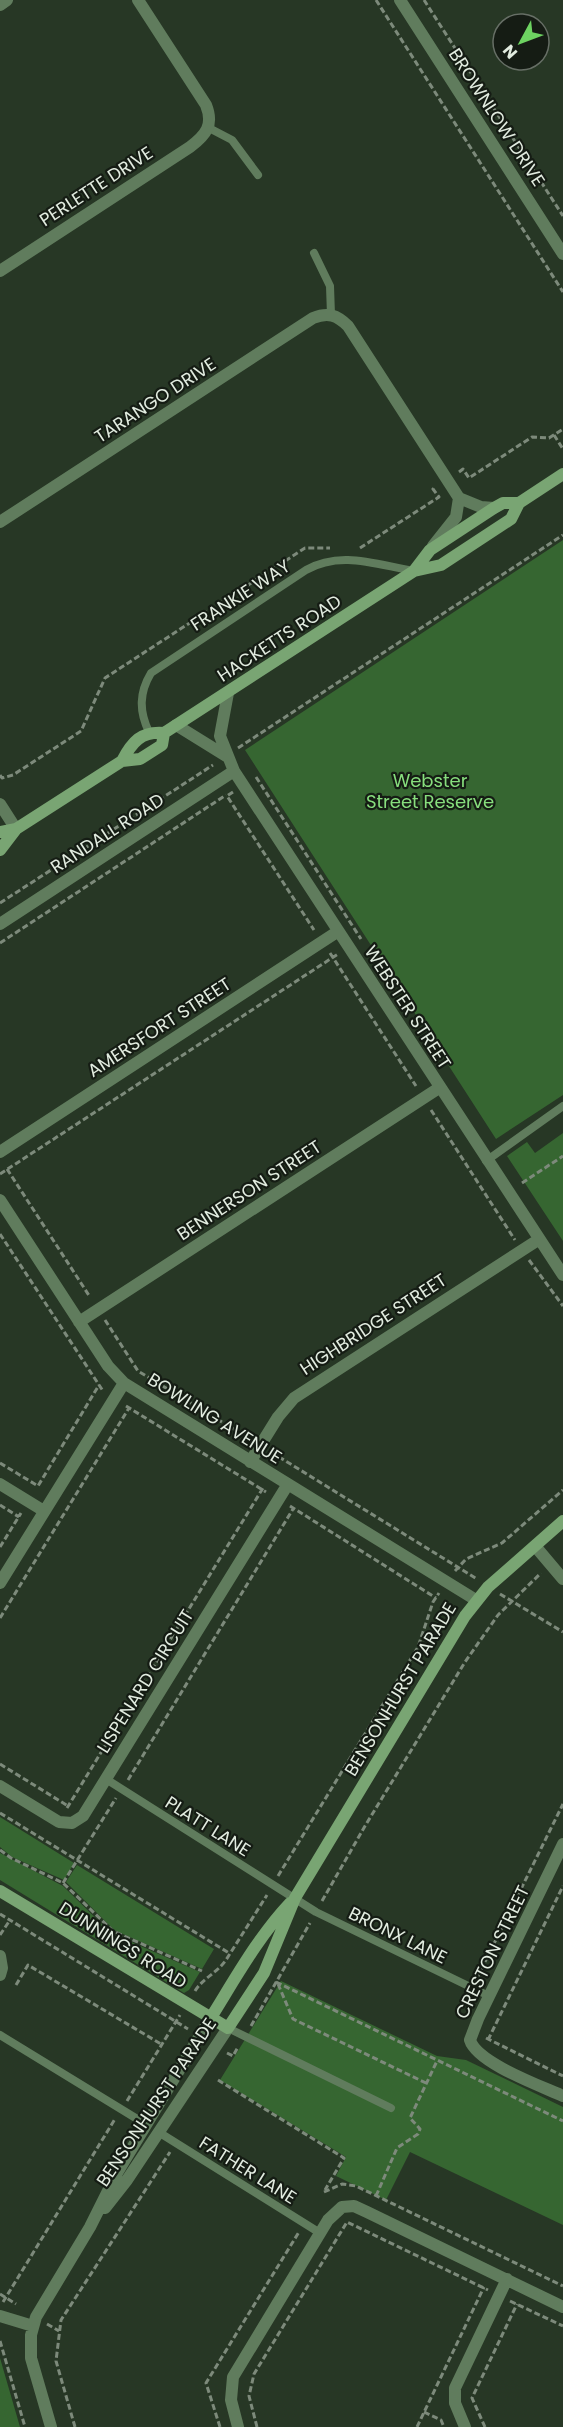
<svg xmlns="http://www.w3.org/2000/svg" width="563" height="2427" font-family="Poppins,sans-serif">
<rect width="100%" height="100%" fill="#273725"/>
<path fill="#366631" d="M563 540V1095L496 1139 245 750Z
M563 1133V1241L507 1156 527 1142 535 1153Z
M0 1817 74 1863 64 1880 12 1857 0 1847Z
M0 1853 63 1886 111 1933 200 1972 189 1990 184 1993 0 1880Z
M77 1865 214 1949 202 1969 114 1930 66 1882Z
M281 1981 437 2056 466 2060 563 2107V2225L410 2152 386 2200 336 2176 346 2157 220 2080Z
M0 2358 20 2427H0Z"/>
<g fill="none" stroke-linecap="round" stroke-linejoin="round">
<path stroke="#7d8a7b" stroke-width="3" stroke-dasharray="6 3" stroke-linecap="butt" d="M376 0 563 292
M424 0 563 216
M554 435 563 449
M459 472 463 469 469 478 532 437 549 438 563 429
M360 548 439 497 433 489 436 487
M238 748 563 535
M0 775 2 778 13 775 81 731 105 678 305 548H330
M256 777 361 939
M233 792 227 796 314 930
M0 903 213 765
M0 943 226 795
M330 953 416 1086
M431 1110 515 1240
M7 1169 90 1297
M0 1174 338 954
M522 1183 563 1156
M0 1234 103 1391
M529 1260 563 1306
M105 1320 138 1371 250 1439
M126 1406 266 1492
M271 1452 477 1579
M0 1463 38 1486 99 1385
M0 1505 19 1517
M290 1506 436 1598
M0 1547 21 1513
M455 1571 466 1559 502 1543 563 1490
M500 1594 563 1632
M0 1618 129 1408
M0 1764 68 1806
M128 1780 293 1509
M67 1808 263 1488
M0 1813 229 1953
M0 1850 11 1858 63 1883 113 1931 202 1971
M278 1876 418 1647 433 1602 439 1593
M63 1883 116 1798
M322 1901 365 1826 465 1662 498 1615 541 1573
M0 1914 188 2029
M0 1935 10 1920
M477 1978 563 1804
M276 1982 563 2121
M278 1984 293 2019 426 2083
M16 1985 28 1965 161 2044
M195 1991C203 1978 217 1973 226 1960L267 1895
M251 2026 310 1923
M486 2038 563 2076
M488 2040 563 1886
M227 2053 233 2056 238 2047
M218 2080 344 2158 325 2190
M127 2101 180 2015
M324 2192 342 2184 356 2186 563 2286
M376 2196 397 2148 418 2134 420 2129 410 2118 437 2061
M0 2294 16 2304
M510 2301 563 2326
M3 2302 115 2119
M47 2324 59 2331
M0 2341 25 2427
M424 2412 441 2420 444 2427
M75 2427 56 2361 61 2320 170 2152
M220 2427 206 2383 299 2232
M257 2427 249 2396 254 2374 347 2222 488 2290
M417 2427 484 2287
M485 2427 472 2398 517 2304"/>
<path stroke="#607c5d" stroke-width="8" d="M209 128 232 140 258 175
M314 253 330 286 331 315
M149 732C139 711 139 693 151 673L306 570C341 550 377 565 414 571
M486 1161 563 1106
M106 1779 316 1912 489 1996
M228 2028 391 2108
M0 2035 147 2125
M160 2133 320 2233"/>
<path stroke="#607c5d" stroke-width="12" d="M400 0 563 254
M0 5 7 0
M0 271 190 147C206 135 214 125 206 105L138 0
M0 522 313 318C328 312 337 315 348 326L459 498 481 507 494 508
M433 546 456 517 459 498
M228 693 220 736 234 771 563 1275
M176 725 226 756
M0 804 16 829
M0 924 234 771
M0 1152 337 932
M0 1200 108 1366 124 1383 476 1600
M79 1322 439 1088
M250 1462 278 1417 294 1398 538 1240
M0 1484 44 1511
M535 1546 563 1579
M0 1583 124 1383
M0 1786 59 1822 72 1823 83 1816 288 1484
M563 1844 478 2019 470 2040C477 2063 541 2086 563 2096
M0 1956 2 1968 0 1975
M105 2208 127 2180 228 2028
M0 2316 33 2326
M51 2427 31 2358V2335L36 2317 90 2227 117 2173 210 2019
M238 2427 231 2400 233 2377 328 2220 342 2207 354 2206 367 2212 563 2307
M465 2427 455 2403V2388L507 2279"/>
<path stroke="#79a573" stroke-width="12" d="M414 571 430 550 494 508 503 503H519
M122 761C132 742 141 731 164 733L414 571 441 565 511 519 519 503 563 474
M0 832 16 829 122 761 140 759 162 745 164 733
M0 850 16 829
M0 1891 228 2028 264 1973 295 1898 465 1616 488 1587 563 1521
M210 2019C235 1979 258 1937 290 1903"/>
</g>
<g text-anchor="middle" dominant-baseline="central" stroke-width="4.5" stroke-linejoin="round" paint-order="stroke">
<g font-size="18" fill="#e2ece0" stroke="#151c14">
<text transform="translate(497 117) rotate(57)">BROWNLOW DRIVE</text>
<text transform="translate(96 186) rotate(-33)">PERLETTE DRIVE</text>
<text transform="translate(155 400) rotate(-33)">TARANGO DRIVE</text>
<text transform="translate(240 595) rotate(-33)">FRANKIE WAY</text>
<text transform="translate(279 638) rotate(-33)">HACKETTS ROAD</text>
<text transform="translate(107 833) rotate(-33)">RANDALL ROAD</text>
<text transform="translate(408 1007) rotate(57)">WEBSTER STREET</text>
<text transform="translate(159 1027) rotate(-33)">AMERSFORT STREET</text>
<text transform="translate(249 1190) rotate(-33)">BENNERSON STREET</text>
<text transform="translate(373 1324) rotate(-33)">HIGHBRIDGE STREET</text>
<text transform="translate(215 1418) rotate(32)">BOWLING AVENUE</text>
<text transform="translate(145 1681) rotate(-58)">LISPENARD CIRCUIT</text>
<text transform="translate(400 1689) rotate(-59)">BENSONHURST PARADE</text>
<text transform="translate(208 1826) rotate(32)">PLATT LANE</text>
<text transform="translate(398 1935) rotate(26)">BRONX LANE</text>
<text transform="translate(123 1945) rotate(32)">DUNNINGS ROAD</text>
<text transform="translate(492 1952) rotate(-64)">CRESTON STREET</text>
<text transform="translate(156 2102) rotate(-56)">BENSONHURST PARADE</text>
<text transform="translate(248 2170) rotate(32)">FATHER LANE</text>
</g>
<g font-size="18" fill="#87de7d" stroke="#151c14">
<text x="430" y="780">Webster<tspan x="430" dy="21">Street Reserve</tspan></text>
</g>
</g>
<g transform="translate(521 42) rotate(229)"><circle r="28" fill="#151c14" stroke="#676f66" stroke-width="1.5"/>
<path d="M0-4.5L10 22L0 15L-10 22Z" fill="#6dd361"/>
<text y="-9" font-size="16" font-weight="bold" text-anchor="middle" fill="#e2ece0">N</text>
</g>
</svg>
